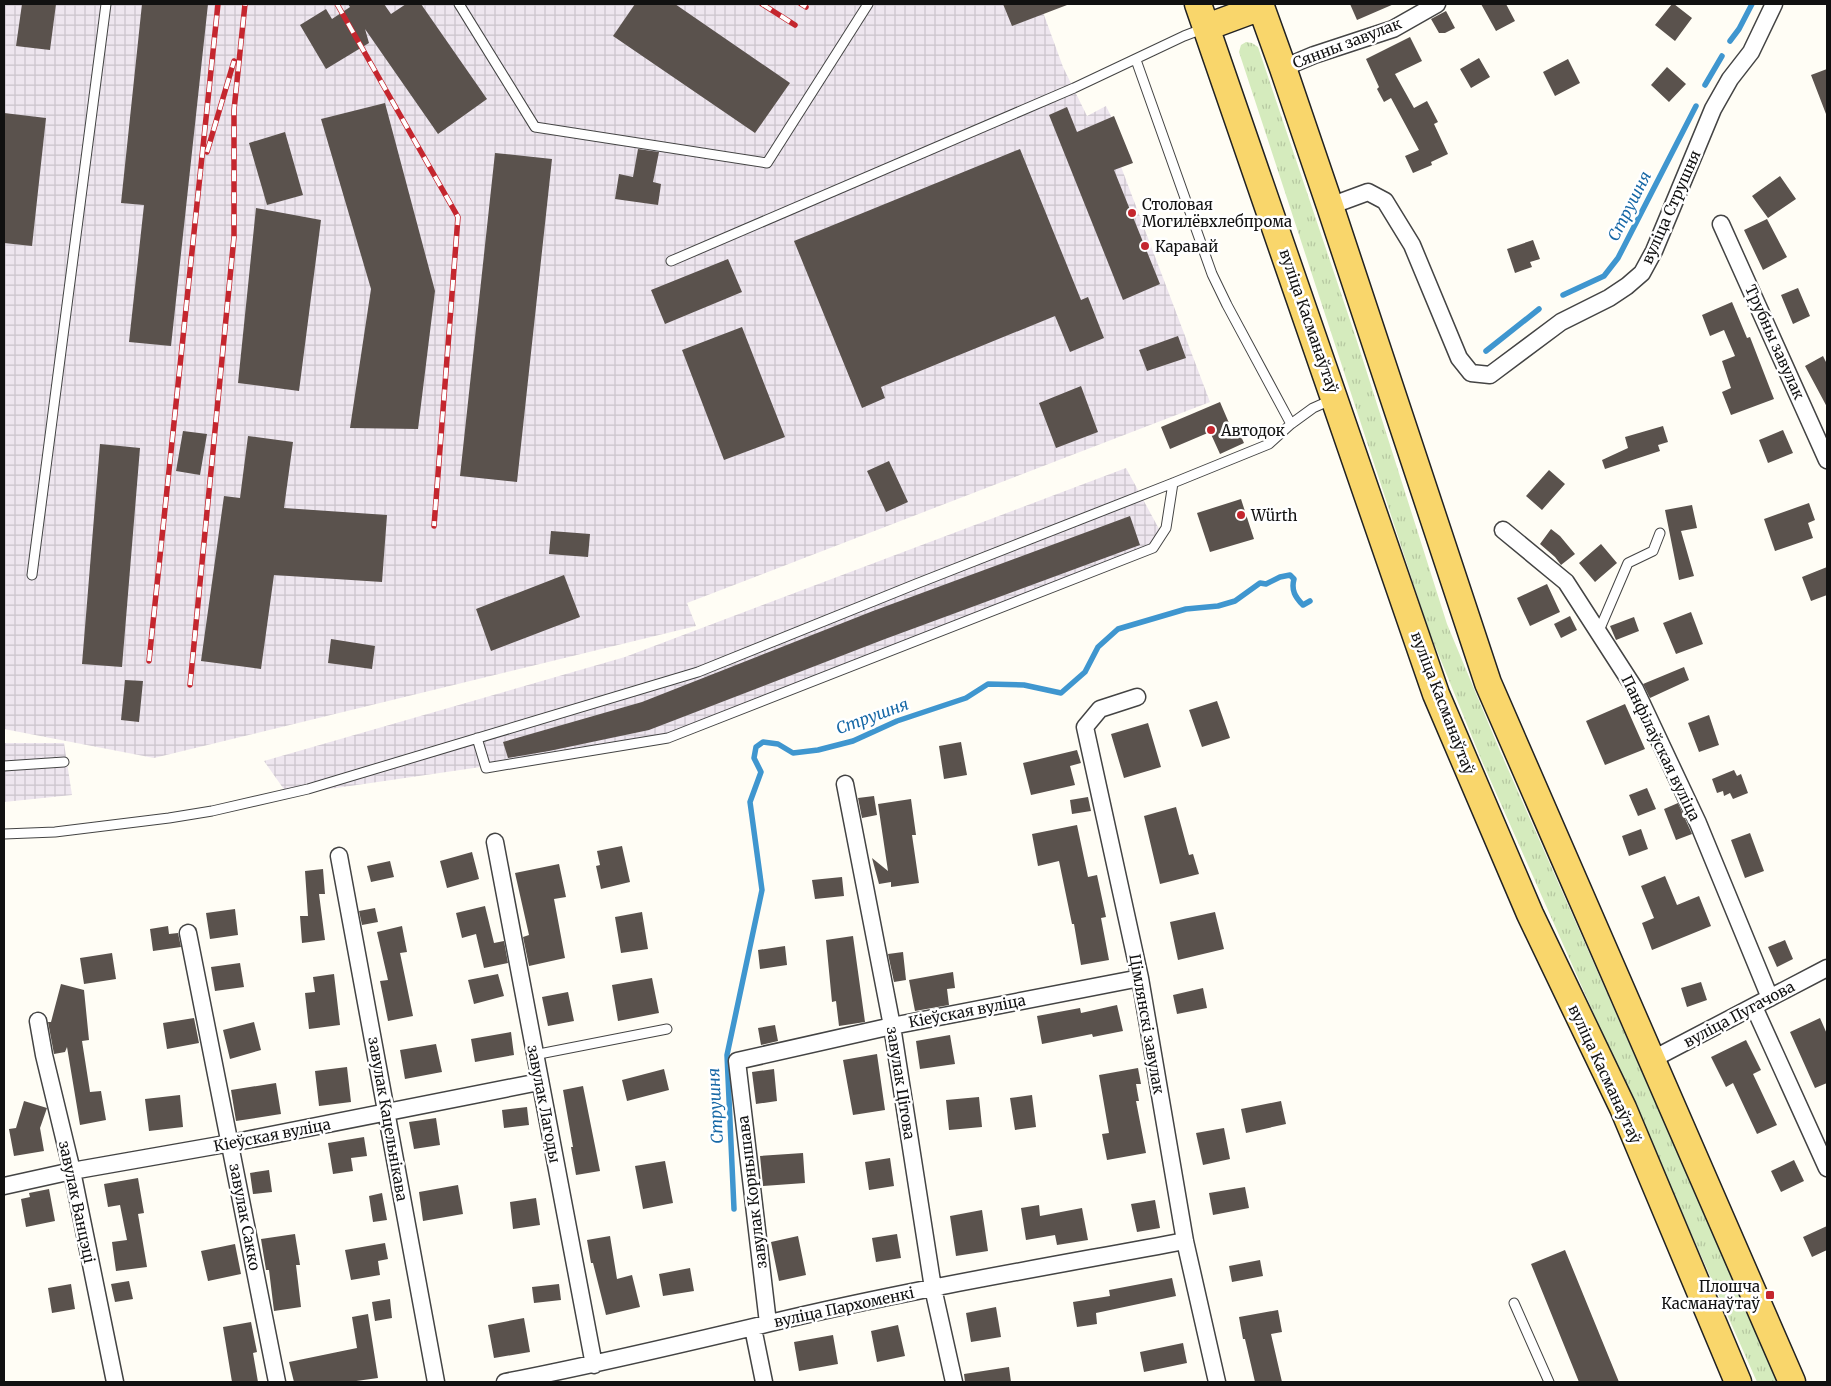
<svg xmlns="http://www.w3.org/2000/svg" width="1831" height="1386" font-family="Merriweather,serif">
<defs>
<pattern id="industrial-grid" width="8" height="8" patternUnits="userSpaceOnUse" patternTransform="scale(1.25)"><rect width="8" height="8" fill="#eee6ef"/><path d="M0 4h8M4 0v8" fill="none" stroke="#cbc4cc"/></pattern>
<pattern id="grass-tufts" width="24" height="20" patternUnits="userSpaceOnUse" patternTransform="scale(1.25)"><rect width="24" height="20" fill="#d5ebbd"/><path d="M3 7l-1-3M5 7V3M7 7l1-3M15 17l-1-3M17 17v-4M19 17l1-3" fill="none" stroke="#b6c8a1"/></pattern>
</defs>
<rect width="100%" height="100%" fill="#fffdf5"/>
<path fill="url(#industrial-grid)" d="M4 4H1040L1063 67 1087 116 1106 106 1132 159 1120 164 1210 402 687 603 696 626 154 758 4 729Z
M1126 468 1165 540 653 742 288 795 264 761 625 657Z
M4 743H64L72 795 4 802Z"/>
<path fill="url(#grass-tufts)" d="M1246 42 1252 43 1258 47 1355 335 1447 624 1500 751 1778 1380 1771 1382H1757L1481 759 1429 631 1239 52 1241 45Z"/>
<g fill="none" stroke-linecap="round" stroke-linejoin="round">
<path stroke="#3f96cf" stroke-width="5.5" d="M1730 41 1739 29 1752 4
M1705 85 1722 56
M1563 295 1604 276 1618 258 1696 106
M1486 351 1539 309
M734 1209 727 1055 762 890 750 802 761 772 754 758 756 747 763 742 778 744 793 753 818 750 853 741 897 721 966 698 988 684 1024 685 1061 693 1085 672 1098 647 1118 629 1186 609 1218 606 1235 601 1260 583 1266 584 1280 577 1290 575 1294 579C1291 590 1295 597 1303 605L1310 601"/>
</g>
<path fill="#5a524d" d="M22 4H56L50 50 16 46Z
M142 4H208L171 346 129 342 144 205 121 203Z
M348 4H384L391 14 406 4H421L487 99 438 134 365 29 369 43 326 69 300 25 326 9 332 19 350 7Z
M635 4H675L790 83 755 133 613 36Z
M1003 4H1067V5L1012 26Z
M1350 4H1394L1357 20Z
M1481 4H1506L1515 21 1496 31Z
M1672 4H1674L1692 18 1675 41 1655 25Z
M1446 11 1455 28 1445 33H1439L1431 19Z
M1410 37 1422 61 1395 74 1414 108 1427 101 1438 122 1434 124 1448 154 1431 162 1432 165 1413 173 1405 156 1419 150 1391 98 1384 102 1377 89 1379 87 1366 59Z
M1479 58 1490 77 1471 88 1460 69Z
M1568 59 1580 83 1555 96 1543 72Z
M1667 67 1686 84 1669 102 1651 85Z
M1827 69V113L1826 114 1811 75Z
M385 103 435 291 418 429 350 428 371 289 321 119Z
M1067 107 1077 132 1114 116 1133 163 1114 170 1160 284 1123 300 1049 115Z
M4 113 46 118 32 246 4 243Z
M285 132 303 195 267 205 249 143Z
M638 149 659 152 653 182 661 184 658 205 615 199 619 174 633 177Z
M1020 149 1081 300 1088 297 1104 338 1070 352 1055 316 881 387 885 398 862 408 794 241Z
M495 153 552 159 517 482 460 476Z
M1780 176 1796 199 1768 218 1752 196Z
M256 208 321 220 299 391 238 383Z
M1767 219 1787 257 1763 270 1744 230Z
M1533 240 1540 259 1530 262 1532 267 1515 273 1507 249Z
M728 259 742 292 665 324 651 290Z
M1798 288 1810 316 1793 324 1781 295Z
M1732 302 1747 338 1750 337 1774 399 1731 415 1722 392 1731 388 1722 361 1735 356 1724 330 1710 336 1702 315Z
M742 327 785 437 724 460 682 350Z
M1178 336 1186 358 1147 371 1139 350Z
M1823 356 1827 364V407L1805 366Z
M1081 386 1098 432 1056 448 1039 403Z
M1220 402 1232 430 1237 428 1244 443 1220 454 1210 432 1170 449 1161 427Z
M1663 426 1668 442 1658 445 1660 451 1605 469 1602 460 1628 448 1625 437Z
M1783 430 1793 453 1768 463 1759 440Z
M183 431 207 434 200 475 176 471Z
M248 436 293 442 284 508 387 515 382 582 274 575 261 669 201 661 224 496 240 498Z
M100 444 140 448 122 667 82 664Z
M889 461 908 502 886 512 867 471Z
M1549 470 1565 484 1542 510 1526 496Z
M1241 499 1254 539 1210 552 1197 513Z
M1809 503 1815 520 1808 523 1813 538 1775 551 1764 519Z
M1692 505 1697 528 1681 531 1694 576 1679 580 1665 510Z
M1130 516 1140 545 885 639 649 730 549 751 508 758 503 742 642 702 873 611Z
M1551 529 1560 536 1575 554 1561 565 1555 557 1540 544Z
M551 531 590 534 588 557 549 554Z
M1601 544 1617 563 1595 582 1579 563Z
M1827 567V595L1811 601 1802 577Z
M564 575 580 617 491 651 476 609Z
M1547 584 1560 612 1530 626 1517 598Z
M1691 612 1703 644 1676 654 1663 623Z
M1570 616 1577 630 1561 638 1554 624Z
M1634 617 1639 631 1616 640 1610 626Z
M331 639 375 646 372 669 328 663Z
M1684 667 1689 680 1650 698 1643 684Z
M125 680 143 681 139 722 121 720Z
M1217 701 1230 738 1202 747 1189 710Z
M1625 704 1645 749 1605 765 1586 721Z
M1709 715 1719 745 1699 752 1688 723Z
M1148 723 1161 767 1124 778 1111 734Z
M961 742 967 775 944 779 939 746Z
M1077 750 1081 763 1070 766 1075 785 1031 795 1023 763Z
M1734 770 1737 776 1741 774 1748 793 1733 799 1730 793 1724 796 1723 791 1717 793 1712 779Z
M1647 788 1656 809 1638 816 1629 795Z
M874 796 877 815 862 818 858 798Z
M1088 797 1091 811 1072 814 1070 800Z
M911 799 916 835H912L919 883 891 887V882L879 884 872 858 888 871 878 804Z
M1678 803 1692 834 1676 840 1664 809Z
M1176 807 1189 855 1193 854 1199 874 1160 884 1144 816Z
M1077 825 1088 877 1097 875 1106 917 1101 918 1109 960 1081 965 1074 924H1072L1059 861 1038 866 1032 834Z
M1641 829 1648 849 1629 856 1622 836Z
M1750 833 1764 871 1745 878 1731 840Z
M622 846 630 882 601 889 596 866 600 865 597 851Z
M472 852 479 879 447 888 440 861Z
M390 861 394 877 371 882 367 866Z
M559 864 566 897 554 899 565 958 529 966 523 937 529 935 515 873Z
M323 869 325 894H319L325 940 302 943 300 916H308L305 871Z
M1665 876 1677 905 1699 896 1711 926 1652 950 1642 923 1654 918 1641 886Z
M842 877 844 896 815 899 812 880Z
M485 906 494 943 504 941 508 963 484 968 476 934 462 938 456 913Z
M375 908 378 922 362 925 359 911Z
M235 909 238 935 210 939 206 913Z
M642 912 648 949 621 953 615 917Z
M1215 912 1224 949 1178 960 1170 922Z
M168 926 169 934 178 933 181 947 153 951 150 929Z
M402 926 407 952 400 953 413 1016 388 1021 380 981 388 980 377 932Z
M853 936 865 1022 839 1026 836 1001 832 1002 826 940Z
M1785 940 1793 959 1777 967 1768 947Z
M785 946 787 965 760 969 758 950Z
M903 952 906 980 894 982 888 954Z
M112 953 116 979 84 984 80 958Z
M240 963 244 987 215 991 211 967Z
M953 972 955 988 947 989 949 1005 915 1011 909 980Z
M334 974 340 1025 309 1029 305 993 315 992 313 977Z
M498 974 504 996 474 1004 468 980Z
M652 978 659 1013 618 1021 612 985Z
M1701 982 1707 1000 1687 1007 1681 988Z
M61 984 84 990 89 1040 82 1041 90 1092 101 1091 106 1120 80 1125 67 1047 65 1052 54 1054 48 1022H51Z
M1203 988 1207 1008 1177 1014 1173 995Z
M568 992 574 1021 548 1026 542 997Z
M1117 1005 1123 1031 1093 1037 1092 1034 1042 1044 1037 1016 1080 1008 1081 1013Z
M194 1018 199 1043 167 1049 163 1023Z
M1820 1018 1827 1034V1083L1815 1088 1790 1032Z
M254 1022 261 1050 230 1059 223 1030Z
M775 1025 778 1041 761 1045 758 1028Z
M511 1032 514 1055 475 1062 471 1039Z
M950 1035 955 1064 920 1069 916 1041Z
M1746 1040 1761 1070 1753 1074 1777 1125 1757 1134 1733 1083 1726 1087 1711 1057Z
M436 1044 442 1072 405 1079 400 1050Z
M877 1054 885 1110 853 1115 843 1060Z
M347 1067 351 1102 319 1106 315 1071Z
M1138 1068 1141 1084H1136L1139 1101H1136L1146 1153 1107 1160 1102 1134 1109 1133 1099 1075Z
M664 1069 669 1090 627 1101 622 1080Z
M774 1069 777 1101 756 1104 752 1072Z
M276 1083 281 1114 236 1121 231 1090Z
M583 1086 600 1171 576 1175 571 1147H573L563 1090Z
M180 1095 183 1127 149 1131 145 1099Z
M1032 1095 1036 1127 1015 1130 1010 1098Z
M979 1097 982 1127 949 1130 946 1100Z
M24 1101 47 1108 40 1128 44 1151 14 1156 9 1129 16 1128Z
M1281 1101 1286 1124 1246 1133 1241 1109Z
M527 1107 529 1125 504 1128 502 1110Z
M436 1118 440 1145 414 1149 409 1122Z
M1224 1128 1230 1159 1203 1165 1196 1133Z
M364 1137 367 1156 351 1158 353 1171 333 1174 328 1143Z
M803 1153 805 1183 763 1186 760 1156Z
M890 1158 894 1186 869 1190 865 1162Z
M1794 1160 1804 1181 1781 1192 1771 1171Z
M665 1161 673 1203 643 1209 635 1166Z
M269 1170 272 1192 253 1194 250 1173Z
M138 1178 144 1213 138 1214 147 1267 116 1271 112 1242 127 1240 120 1205 108 1207 104 1184Z
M458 1185 463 1214 423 1221 419 1192Z
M1245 1187 1249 1208 1213 1215 1209 1193Z
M49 1189 55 1221 26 1227 21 1199 30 1197 29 1193Z
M382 1193 387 1220 373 1222 369 1196Z
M536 1198 540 1225 513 1229 510 1202Z
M1155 1200 1160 1228 1137 1232 1131 1204Z
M1039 1205 1040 1216 1082 1208 1088 1240 1057 1245 1055 1235 1026 1240 1021 1208Z
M982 1210 988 1251 956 1256 950 1216Z
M1827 1226V1250L1812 1257 1803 1237Z
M295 1234 300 1265H296L301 1307 274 1311 269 1270H266L261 1239Z
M897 1234 901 1258 876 1262 872 1238Z
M610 1236 617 1279 632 1275 640 1307 606 1315 593 1263H591L587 1240Z
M798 1236 806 1275 779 1281 771 1242Z
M385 1243 388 1259 378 1261 380 1275 351 1280 345 1250Z
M235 1244 241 1274 208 1281 201 1251Z
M1565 1250 1619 1382H1579L1531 1264Z
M1260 1260 1263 1276 1232 1282 1229 1266Z
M690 1268 694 1291 663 1296 659 1274Z
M1172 1278 1176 1296 1096 1313 1097 1324 1077 1327 1073 1302 1110 1296 1109 1290Z
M129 1281 133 1299 115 1302 111 1284Z
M71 1284 75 1309 52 1313 48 1288Z
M559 1284 561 1300 534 1303 532 1287Z
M390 1299 392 1318 375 1321 372 1302Z
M996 1307 1001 1337 971 1342 966 1313Z
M1278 1310 1282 1332 1271 1334 1282 1382H1255L1245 1339H1243L1239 1317Z
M368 1314 378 1378 349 1382H294L289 1362 357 1348 352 1317Z
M524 1318 530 1352 494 1358 488 1325Z
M251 1322 257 1352 253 1353 258 1382H232L223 1327Z
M898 1325 905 1356 877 1362 871 1331Z
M833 1335 838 1364 799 1371 794 1342Z
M1183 1343 1187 1363 1144 1372 1140 1352Z
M1009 1367 1011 1382H965L964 1374Z"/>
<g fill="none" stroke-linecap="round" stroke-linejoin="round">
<g stroke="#444" stroke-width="11">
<path id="lane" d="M459 4 535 127 767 163 868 4
M1136 60 1212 274 1227 305 1291 424
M671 261 1074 88 1184 36 1205 28
M32 575 106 4
M1598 633 1628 563 1653 551 1660 533
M477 738 486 768 668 738 1153 548 1166 528 1173 483
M4 766 64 762
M4 834 55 832 169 818 212 811 308 789 698 672 916 584 1173 483 1269 444 1291 424 1313 408 1331 400
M534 1055 667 1029
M1514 1303 1549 1382"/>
</g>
<g stroke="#444" stroke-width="19">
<path id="street" d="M1283 68 1314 55 1393 29 1437 4
M1330 206 1368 192 1385 201 1412 245 1459 358 1471 373 1490 375 1561 322 1609 298 1627 286 1642 273 1654 251 1713 109 1730 79 1751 52 1774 4
M1721 224 1827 460
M1503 530 1566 582 1635 689 1698 823 1770 998
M1137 697 1100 709 1085 727 1140 978 1185 1241 1217 1382
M845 784 892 1026 933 1288 954 1382
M495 842 594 1365
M339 856 436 1382
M188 933 277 1382
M1754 1007 1827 1168
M38 1021 44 1055 72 1171 115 1382
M1651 1060 1827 968
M4 1186 72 1171 231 1143 539 1082
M768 1323 737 1061 892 1026 1140 978
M753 1328 764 1382
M505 1382C594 1365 682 1344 770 1323 907 1290 1046 1267 1185 1241"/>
</g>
<g stroke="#222" stroke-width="29">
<path id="primary" d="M1198 4 1436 694 1530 914 1623 1108 1738 1382
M1260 4 1283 68 1330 206 1488 683 1792 1382
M1207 27 1261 7"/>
</g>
<use href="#lane" stroke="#fff" stroke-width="9"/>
<use href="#street" stroke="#fff" stroke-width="16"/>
<use href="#primary" stroke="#f9d66b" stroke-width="26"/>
<g stroke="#c4262e" stroke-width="5.5">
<path id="rail" d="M337 4 458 217 434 526
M762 4 795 25
M801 4 806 7
M207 152 234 61
M149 661 218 4
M190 685 234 237V110L245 4"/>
</g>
<use href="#rail" stroke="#fff" stroke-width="4" stroke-dasharray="11" stroke-linecap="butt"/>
</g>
<g fill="#c4262e" stroke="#fff" stroke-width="2">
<circle cx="1132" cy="213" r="5"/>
<circle cx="1145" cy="246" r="5"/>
<circle cx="1211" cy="430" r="5"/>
<circle cx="1241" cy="515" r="5"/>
<rect x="1765" y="1290" width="10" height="10" rx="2.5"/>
</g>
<g text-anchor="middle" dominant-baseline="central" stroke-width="5" stroke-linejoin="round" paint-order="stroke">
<g font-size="15" fill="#111" stroke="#fff">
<text transform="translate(1347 43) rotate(-21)">Сянны завулак</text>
<text transform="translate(1671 207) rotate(-66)">вуліца Струшня</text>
<text transform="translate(1309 321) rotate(71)">вуліца Касманаўтаў</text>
<text transform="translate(1775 342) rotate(66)">Трубны завулак</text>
<text transform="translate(1443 703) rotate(69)">вуліца Касманаўтаў</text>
<text transform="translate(1661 748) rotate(64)">Панфілаўская вуліца</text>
<text transform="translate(967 1011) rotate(-11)">Кіеўская вуліца</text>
<text transform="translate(1739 1014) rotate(-28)">вуліца Пугачова</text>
<text transform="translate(1147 1024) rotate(80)">Цімлянскі завулак</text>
<text transform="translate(1605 1074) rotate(65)">вуліца Касманаўтаў</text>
<text transform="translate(901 1083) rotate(81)">завулак Цітова</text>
<text transform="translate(544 1104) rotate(79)">завулак Лагоды</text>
<text transform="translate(388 1119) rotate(80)">завулак Кацельнікава</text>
<text transform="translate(272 1135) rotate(-11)">Кіеўская вуліца</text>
<text transform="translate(752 1192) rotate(-97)">завулак Корнышава</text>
<text transform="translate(77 1202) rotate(78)">завулак Ванцэці</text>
<text transform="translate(245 1217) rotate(79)">завулак Сакко</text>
<text transform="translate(844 1307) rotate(-12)">вуліца Пархоменкі</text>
</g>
<g font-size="15" fill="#111" stroke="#fff" text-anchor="start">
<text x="1142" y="204">Столовая<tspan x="1142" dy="17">Могилёвхлебпрома</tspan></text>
<text x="1155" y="246">Каравай</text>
<text x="1221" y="430">Автодок</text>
<text x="1251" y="515">Würth</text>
<text x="1760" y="1286" text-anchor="end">Плошча<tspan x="1760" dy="17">Касманаўтаў</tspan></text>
</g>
<g font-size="16" font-style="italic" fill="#1768a6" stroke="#fff">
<text transform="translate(1629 206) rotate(-63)">Струшня</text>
<text transform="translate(872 716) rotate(-20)">Струшня</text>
<text transform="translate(715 1106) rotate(-93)">Струшня</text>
</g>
</g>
<rect width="1831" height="1386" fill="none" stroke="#111111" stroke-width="10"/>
</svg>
